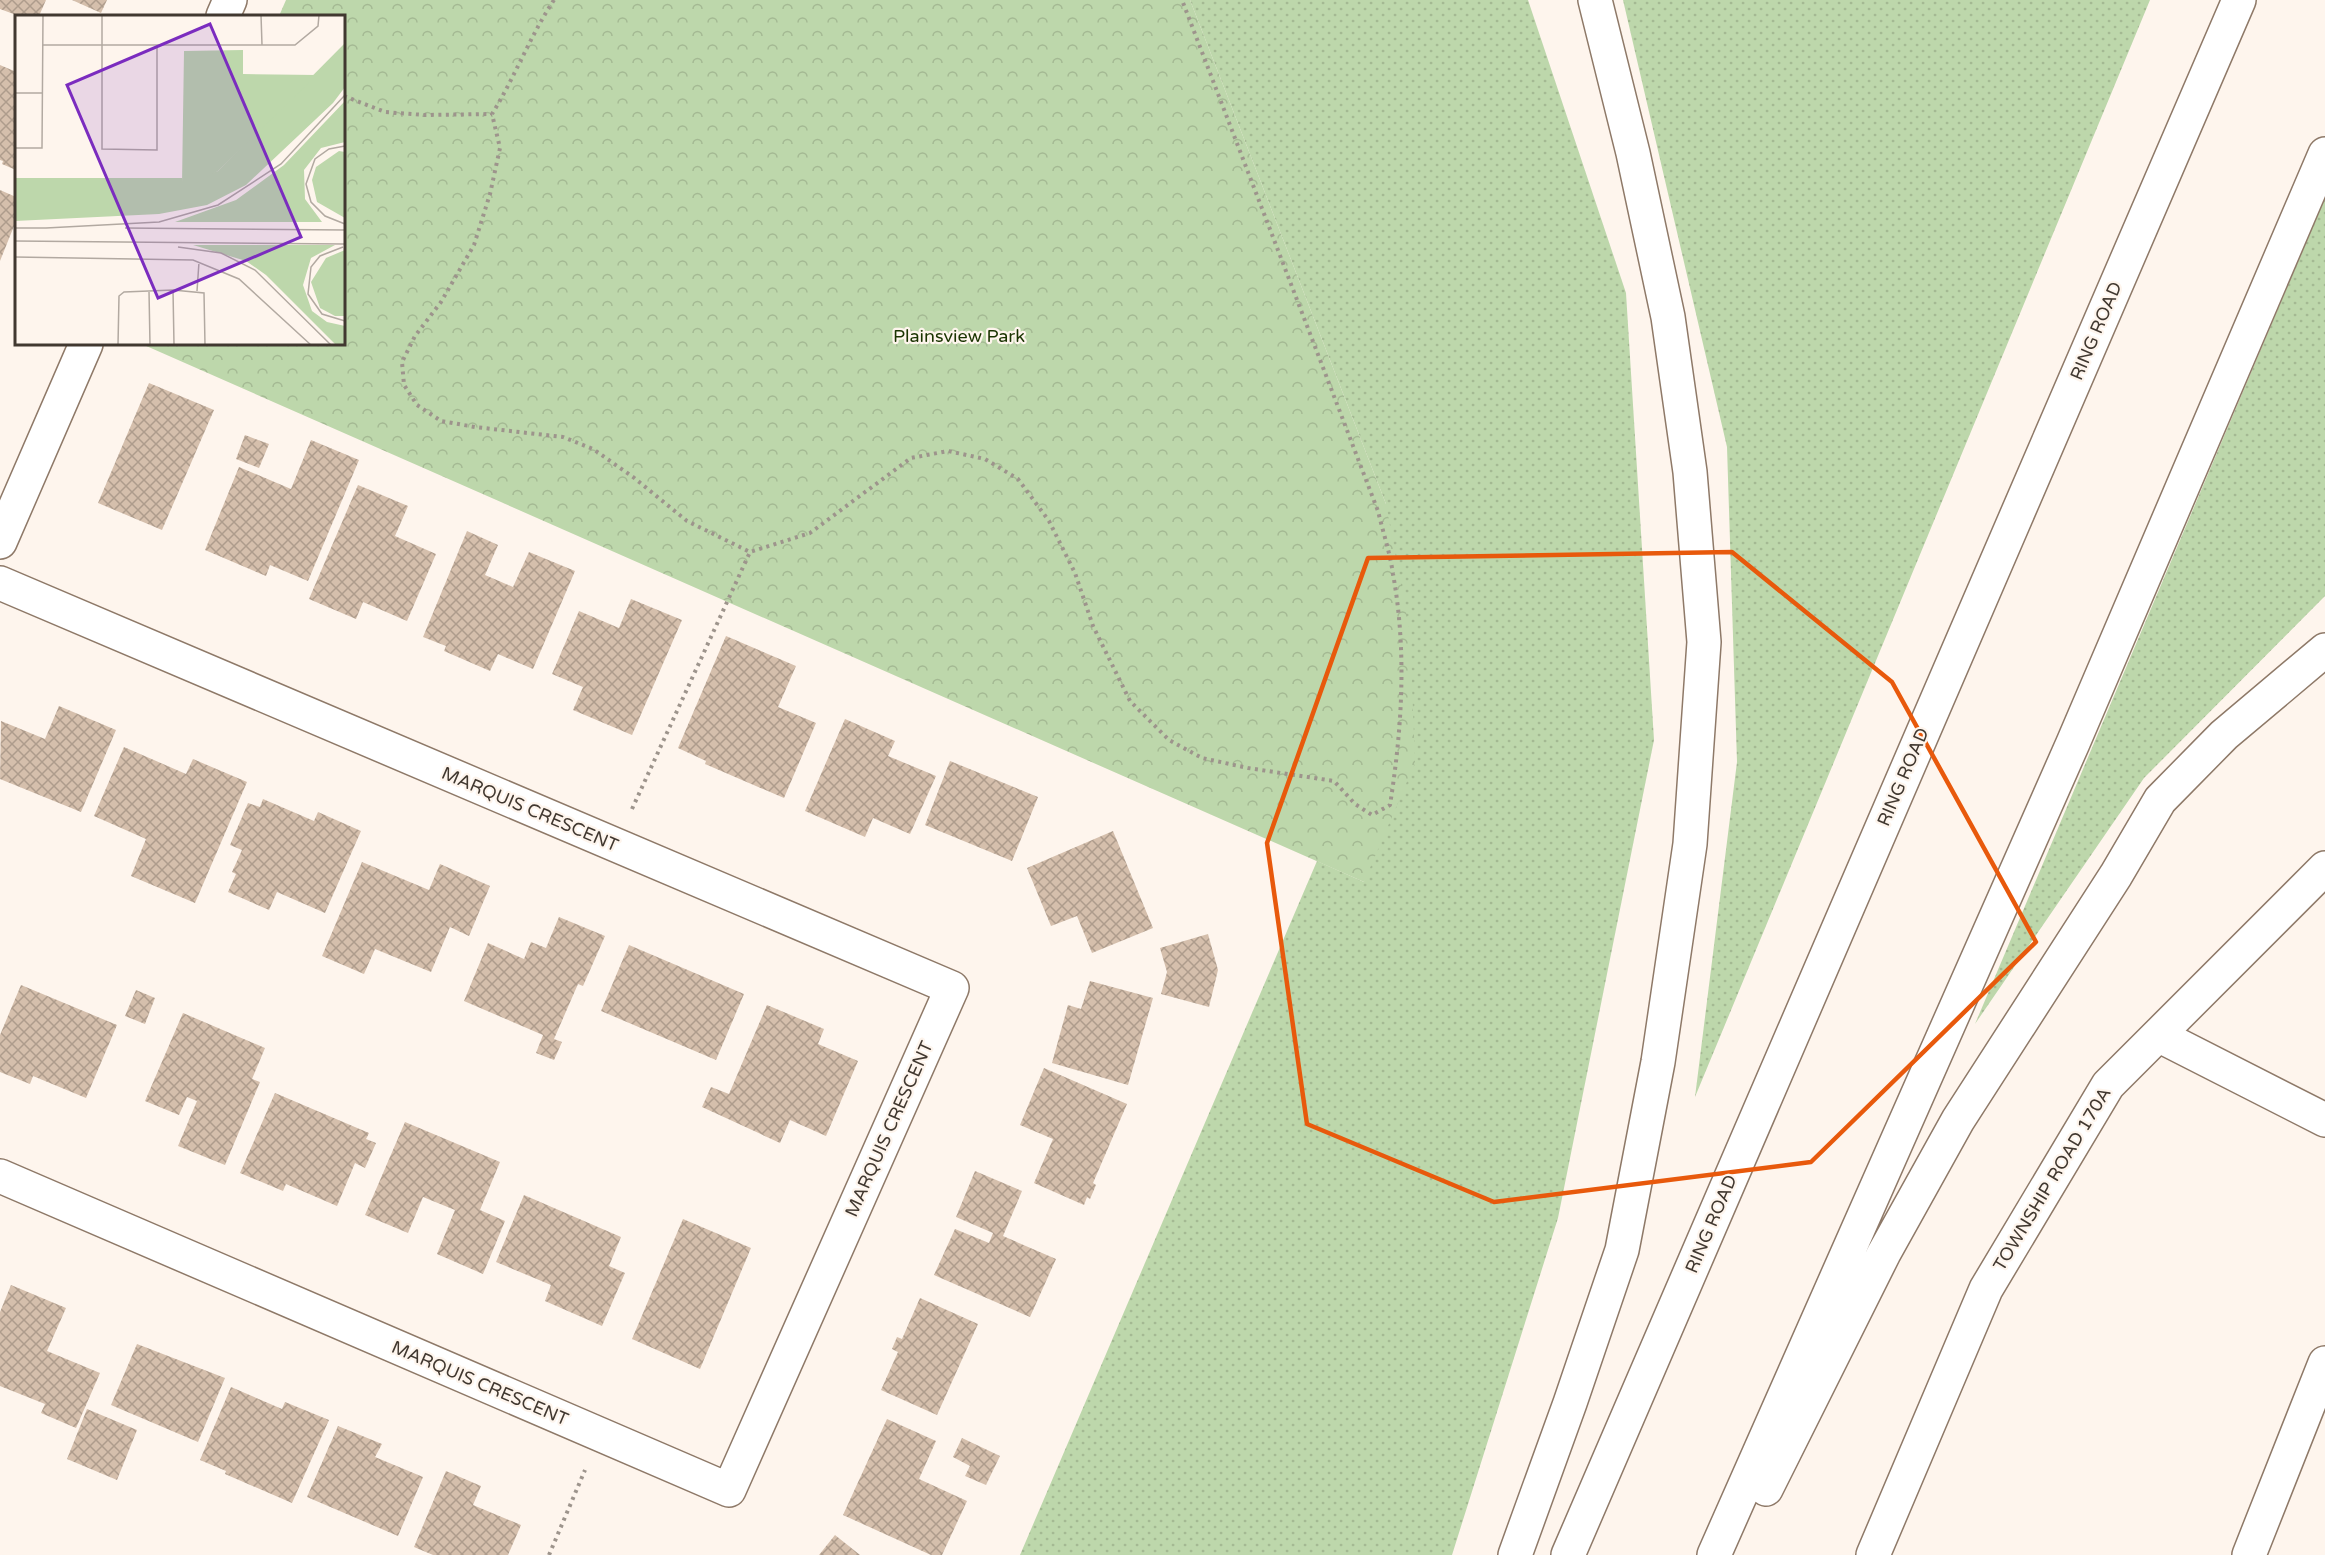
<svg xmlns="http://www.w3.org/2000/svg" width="2325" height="1555" font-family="'Varela Round',sans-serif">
<defs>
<pattern id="grass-dots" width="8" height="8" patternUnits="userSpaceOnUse" patternTransform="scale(1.5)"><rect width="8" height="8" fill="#bdd7ab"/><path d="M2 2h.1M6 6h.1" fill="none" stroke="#a4b993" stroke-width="1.8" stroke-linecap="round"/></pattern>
<pattern id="park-crowns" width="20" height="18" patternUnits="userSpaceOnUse" patternTransform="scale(1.5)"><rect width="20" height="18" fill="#bdd7ab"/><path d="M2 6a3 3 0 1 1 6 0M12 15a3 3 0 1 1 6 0" fill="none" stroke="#a4b993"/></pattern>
<pattern id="building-cross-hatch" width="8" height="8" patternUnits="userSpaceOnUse" patternTransform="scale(1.5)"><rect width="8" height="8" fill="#d5bfac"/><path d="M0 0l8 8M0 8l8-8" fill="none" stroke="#ae9c8c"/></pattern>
</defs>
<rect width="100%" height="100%" fill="#fef5ed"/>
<path fill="url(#grass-dots)" d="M1190 0H1528L1626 293 1654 740 1558 1218 1452 1555H1020L1317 861 1364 882 1386 504Z
M1623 0H2150L1695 1097 1737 762 1727 447Z
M2325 198V596L2144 778 1975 1024Z"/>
<path fill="url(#park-crowns)" d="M286 0H1190L1386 504 1410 633 1415 763 1364 882 144 345 344 344V16H279Z"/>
<path fill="url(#building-cross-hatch)" d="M0 0H46L39 16H19L0 9Z
M72 0H107L101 13Z
M0 65 14 71 16 66V170L2 164 3 161 0 160Z
M0 190 16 197V221L0 261Z
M149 383 214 410 162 530 98 503Z
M245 435 269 444 259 468 236 459Z
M311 440 359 460 308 581 270 565 266 576 205 550 239 467 291 489Z
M358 485 408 506 395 536 436 554 407 621 363 602 356 619 309 599Z
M467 531 498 545 485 575 513 587 529 552 575 571 533 669 498 654 490 671 444 651 446 646 423 637Z
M631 599 682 620 632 735 573 710 583 687 552 674 579 611 619 628Z
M726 636 796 666 778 707 816 723 784 798 705 764 706 761 678 748Z
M59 706 116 730 81 812 0 779 1 721 45 739Z
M845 719 895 741 888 756 936 776 910 834 873 818 865 837 805 811Z
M124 747 186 774 193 759 247 782 195 903 131 876 146 839 94 816Z
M950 761 1038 797 1012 861 925 825Z
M263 799 314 821 318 812 361 831 325 913 277 892 269 910 228 892 236 874 232 872 242 850 230 845 248 803 260 807Z
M1113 831 1153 928 1092 953 1077 916 1051 926 1027 868Z
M362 862 429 890 440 864 490 886 469 936 450 927 431 972 375 949 364 974 322 956Z
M559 917 605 936 583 986 578 984 554 1039 562 1042 554 1060 536 1053 543 1035 464 1001 488 943 524 959 531 942 546 948Z
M1208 934 1218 970 1209 1007 1161 994 1167 972 1160 948Z
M629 945 744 994 716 1060 601 1011Z
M1090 981 1153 998 1128 1085 1052 1063 1068 1005 1081 1009Z
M21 985 117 1025 86 1098 33 1076 30 1084 0 1072V1035Z
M136 990 155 998 145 1024 125 1016Z
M767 1005 824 1029 818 1044 858 1061 826 1136 790 1120 780 1143 702 1107 711 1087 729 1094Z
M183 1013 265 1048 252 1079 260 1082 225 1165 178 1146 197 1101 187 1097 179 1115 145 1101Z
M1044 1068 1127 1104 1093 1183 1096 1185 1090 1199 1087 1197 1084 1205 1034 1183 1053 1139 1020 1125Z
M275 1093 369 1133 366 1139 376 1143 365 1168 355 1163 337 1206 286 1184 283 1191 240 1173Z
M405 1122 500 1162 480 1210 505 1221 483 1274 437 1254 455 1210 423 1197 408 1233 365 1215Z
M975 1171 1022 1191 1003 1236 1056 1259 1030 1317 934 1275 955 1229 989 1243 993 1233 956 1217Z
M524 1195 621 1237 609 1266 625 1273 602 1326 545 1301 551 1285 496 1262Z
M683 1219 751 1248 700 1369 632 1339Z
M11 1285 66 1308 47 1351 100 1373 76 1428 41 1413 45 1404 0 1386V1312Z
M920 1298 978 1324 937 1415 881 1390 898 1352 892 1349 897 1337 902 1339Z
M137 1344 225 1378 198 1442 111 1405Z
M231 1387 282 1409 285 1402 329 1420 292 1503 225 1474 226 1471 200 1460Z
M87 1409 137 1430 117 1480 67 1459Z
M887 1419 936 1441 919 1479 967 1501 942 1555H931L843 1515Z
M338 1426 382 1444 375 1457 423 1477 398 1536 307 1497Z
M962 1438 1000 1456 986 1485 965 1476 970 1466 953 1457Z
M446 1471 481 1486 473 1505 521 1525 508 1555H433L414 1547Z
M835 1535 860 1555H819Z"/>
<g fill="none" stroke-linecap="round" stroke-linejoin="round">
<g stroke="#8e7968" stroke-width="36">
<path id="minor" d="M223 16 230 0
M0 542 86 344
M0 583 952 988 729 1490 0 1176
M2158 1035 2325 1120
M1873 1555 1986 1289 2108 1085 2325 868
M2249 1555 2325 1363"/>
</g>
<g stroke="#8e7968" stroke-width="36">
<path id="motorway" d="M1766 1489 1884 1253 1958 1120 2116 875 2160 800 2224 735 2325 650
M1515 1555 1570 1403 1622 1250 1658 1062 1690 844 1704 642 1690 472 1668 317 1633 153 1595 0
M1568 1555 2239 0
M1714 1555 2073 743 2325 154"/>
</g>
<path stroke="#9d948c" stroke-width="4" stroke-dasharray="3 4.5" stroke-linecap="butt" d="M554 0C530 36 515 77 492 114L500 148 490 194 474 245 441 302 415 336 402 362 404 385 417 405 441 421 475 427 563 437 593 449 633 477 687 521 750 552 810 533 911 458 948 451 985 459 1018 479 1049 521 1075 573 1093 626 1130 701 1169 740 1202 758 1248 768 1334 781 1355 804 1372 815 1390 805C1402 729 1407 651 1393 574 1390 553 1383 532 1378 511L1182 0
M344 96 385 112 424 115 492 114
M632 809 750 552
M549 1555 585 1470"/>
<use href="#minor" stroke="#fff" stroke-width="33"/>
<use href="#motorway" stroke="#fff" stroke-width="33"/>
</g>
<path fill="none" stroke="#e8590c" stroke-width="4.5" stroke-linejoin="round" d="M1732 552 1892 682 2036 942 1811 1162 1494 1202 1307 1124 1267 843 1368 558Z"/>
<g text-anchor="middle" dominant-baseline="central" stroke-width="4.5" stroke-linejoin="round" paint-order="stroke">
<g font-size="18" fill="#413830" stroke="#fef5ed">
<text transform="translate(2096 331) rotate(-67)">RING ROAD</text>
<text transform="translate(1903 777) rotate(-67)">RING ROAD</text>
<text transform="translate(530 809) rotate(23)">MARQUIS CRESCENT</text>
<text transform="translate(889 1129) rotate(-66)">MARQUIS CRESCENT</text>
<text transform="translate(2052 1179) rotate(-59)">TOWNSHIP ROAD 170A</text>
<text transform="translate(1711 1224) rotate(-67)">RING ROAD</text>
<text transform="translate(480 1383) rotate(23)">MARQUIS CRESCENT</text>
</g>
<g font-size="18" fill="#193300" stroke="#fef5ed">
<text x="959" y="336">Plainsview Park</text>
</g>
</g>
<g transform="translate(15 15)">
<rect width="330" height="330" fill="#fef5ed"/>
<path d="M330 28V72L318 88 231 170 192 190 144 199 0 206V163H167L168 169 203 156ZM330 86V127L306 133 289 155 290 184 307 207H160L221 185 269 150ZM324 136 330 137V203L302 187 297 165 301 152ZM178 230H320L296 243 288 270 297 296 312 307 330 311V330H321L251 260 231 246ZM330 235V301H320L305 293 296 267 311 243Z" fill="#bdd7ab"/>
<path d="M228 35V59L302 60 203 156 180 169H167L169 36Z" fill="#bdd7ab"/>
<path fill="none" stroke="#b2a9a1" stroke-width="1.5" d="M87 0V134L142 135V30M246 0 247 30M28 30H280L303 11 304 0M0 78H28M330 131 314 134 300 144 291 169 296 187 310 201 330 209M0 133H27L28 0M0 213H35M31 213 144 207 203 190 266 149 330 80M110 213 330 215M0 226 330 229M163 232 206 238 240 255 316 330M328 232 305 241 296 252 293 279 307 299 330 306M0 242 178 245 224 264 296 330M158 275 159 330M134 276 135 330M182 276 184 247M103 330 104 281 109 277 158 275 189 278 190 330"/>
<path fill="#7b2cbf" fill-opacity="0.15" stroke="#7b2cbf" stroke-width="3" d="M195 9 286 222 143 283 52 70Z"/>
<rect width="330" height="330" fill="none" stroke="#413830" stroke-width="3"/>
</g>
</svg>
